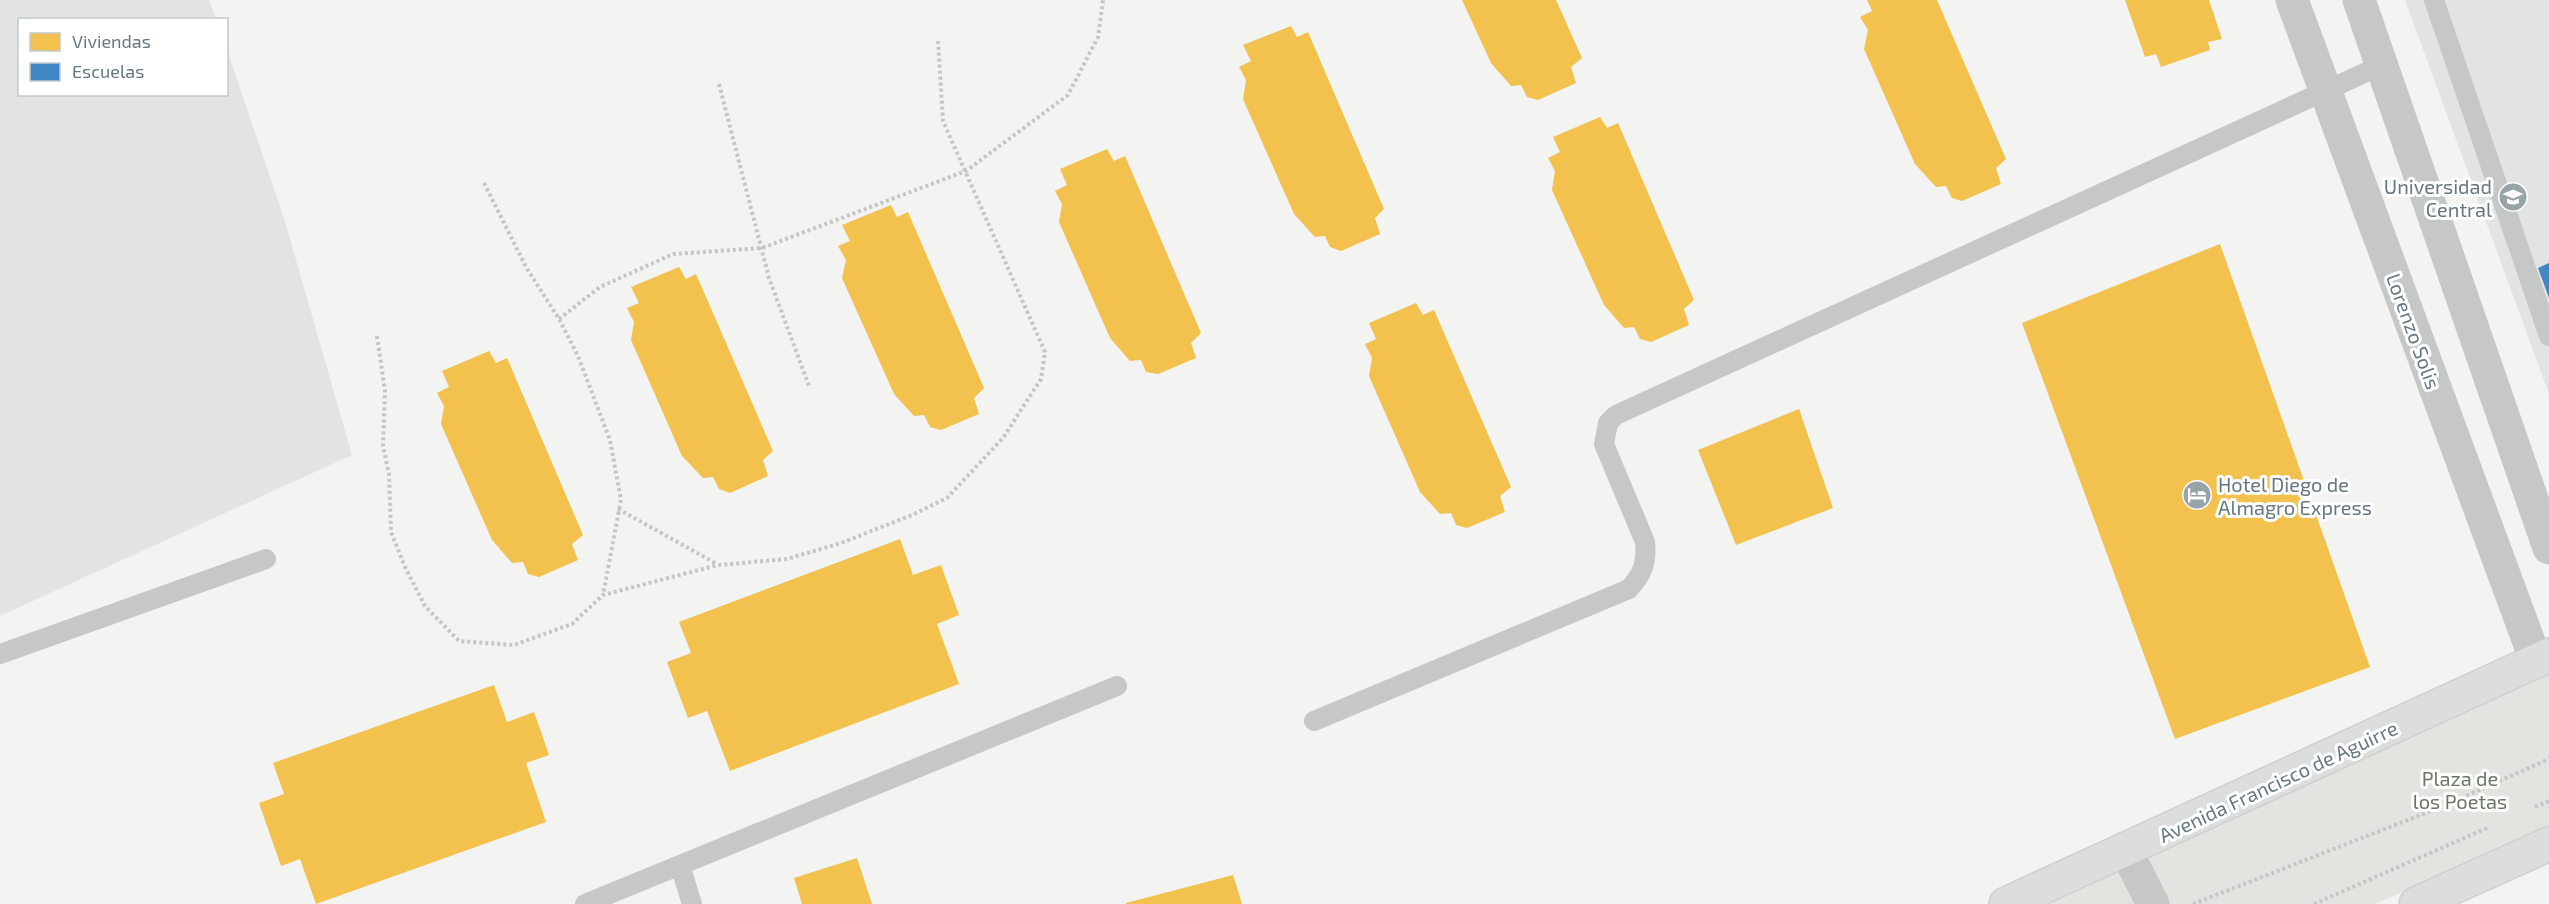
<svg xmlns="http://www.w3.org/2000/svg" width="2549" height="904" font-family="'Exo 2',sans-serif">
<rect width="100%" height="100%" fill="#f3f3f2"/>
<path fill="#e2e4e3" d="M0 0H209L216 19 20 20V94H226L227 50 284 218 352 455 0 616Z
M2405 0H2549V394Z"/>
<path fill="#e2e5df" d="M2549 674V826L2375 904H2037Z"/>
<path fill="#f2c14e" d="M1462 0H1556L1582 58 1571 67 1576 83 1538 100 1527 97 1521 85 1511 86 1491 63Z
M1867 0H1937L2006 159 1996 168 2001 184 1962 201 1952 198 1946 186 1936 187 1915 164 1864 49 1868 30 1860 17 1872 11Z
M2125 0H2209L2222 39 2208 42 2210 50 2161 67 2156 54 2145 57Z
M1291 26 1297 37 1308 32 1384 209 1375 218 1380 234 1341 251 1330 247 1325 236 1315 237 1294 214 1243 99 1246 80 1239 67 1251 61 1243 45Z
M1600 117 1607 128 1618 123 1694 300 1684 309 1689 325 1651 342 1640 339 1634 327 1624 328 1604 305 1552 190 1555 171 1548 158 1560 152 1553 137Z
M1107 149 1114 161 1125 156 1201 333 1191 343 1196 358 1158 374 1146 372 1141 360 1130 361 1110 338 1059 222 1062 204 1055 191 1067 185 1060 169Z
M891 205 897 217 908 212 984 388 974 398 979 414 941 430 930 427 924 415 914 416 894 394 842 278 846 260 838 246 850 241 842 225Z
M2220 244 2370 667 2175 739 2022 323Z
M679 267 686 279 696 274 773 451 763 460 768 476 730 493 719 489 713 477 703 478 682 456 631 340 634 322 627 308 639 303 631 287Z
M1416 303 1423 315 1434 310 1511 487 1500 496 1505 512 1467 528 1456 525 1451 513 1440 514 1420 492 1369 376 1372 358 1365 344 1376 339 1369 323Z
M489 351 496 363 507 358 583 535 572 544 578 560 539 577 528 574 523 562 512 563 492 540 441 424 444 406 437 393 449 387 442 371Z
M1799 409 1833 508 1736 545 1698 450Z
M900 539 913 575 941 565 959 615 937 624 959 684 730 771 707 711 688 718 667 662 691 653 679 622Z
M494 685 507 722 534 712 549 755 526 763 546 822 316 904 300 859 281 866 259 803 284 794 273 763Z
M857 858 872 904H802L794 878Z
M1233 875 1242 904H1126V903Z"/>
<path fill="#3f88c5" d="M2549 263V298L2538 268Z"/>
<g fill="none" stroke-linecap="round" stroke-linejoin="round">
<g stroke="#cfd0d0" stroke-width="36">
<path id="primary" d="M2006 904 2549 655
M2416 904 2549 844"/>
</g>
<path stroke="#c4c5c6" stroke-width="4" stroke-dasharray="3 3" stroke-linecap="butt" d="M719 84 769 278 809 386
M484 183 526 267 559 319 578 356 610 440 621 500 603 595
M559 319 600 287 673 254 762 248 966 171 1068 95 1098 37 1103 0
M377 336 385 391 383 446 389 474 391 532 405 567 425 606 459 641 514 645 572 624 603 595 718 565 787 559 841 543 912 515 947 498 1003 438 1041 379 1045 352 943 121 938 41
M618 509 717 564
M2535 807 2549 801
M2193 904 2441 807 2549 759
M2314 904 2487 828"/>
<path stroke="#c6c8c8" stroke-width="20" d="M2434 0 2549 336
M0 654 266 559
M1314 721 1629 589C1643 574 1647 562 1645 542L1604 444 1608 423 1616 415 2382 65
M680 865 692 904
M585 904 1117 686"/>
<path stroke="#c6c8c8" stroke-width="33" d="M2292 0 2536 661
M2359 0 2549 548
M2126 851 2153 904"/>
<use href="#primary" stroke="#dcddde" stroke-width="33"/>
</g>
<defs>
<g id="university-disc" transform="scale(1.5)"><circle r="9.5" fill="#97a3a7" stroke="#fff"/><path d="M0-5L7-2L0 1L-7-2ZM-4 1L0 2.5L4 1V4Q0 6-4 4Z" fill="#fff"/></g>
<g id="hotel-disc" transform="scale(1.5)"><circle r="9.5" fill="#97a3a7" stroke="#fff"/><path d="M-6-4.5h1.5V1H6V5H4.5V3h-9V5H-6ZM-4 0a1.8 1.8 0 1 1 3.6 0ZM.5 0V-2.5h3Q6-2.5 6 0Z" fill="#fff"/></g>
</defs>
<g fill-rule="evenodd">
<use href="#university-disc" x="2513" y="197"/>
<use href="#hotel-disc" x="2197" y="495"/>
</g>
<g text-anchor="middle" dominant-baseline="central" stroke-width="6" stroke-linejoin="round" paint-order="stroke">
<g font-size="20" fill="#66787f" stroke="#fff" text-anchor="end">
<text x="2492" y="186">Universidad<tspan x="2492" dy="23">Central</tspan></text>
<text x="2218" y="484" text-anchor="start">Hotel Diego de<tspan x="2218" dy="23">Almagro Express</tspan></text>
</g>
<g font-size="20" fill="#66787f" stroke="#fff">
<text transform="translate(2414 331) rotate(70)">Lorenzo Solis</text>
<text transform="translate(2278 781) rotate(-25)">Avenida Francisco de Aguirre</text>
</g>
<g font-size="20" fill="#6b7764" stroke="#fff">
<text x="2460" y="778">Plaza de<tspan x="2460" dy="23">los Poetas</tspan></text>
</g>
</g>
<rect x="18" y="18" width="210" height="78" fill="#ffffff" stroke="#c2c9cc" stroke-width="1.5"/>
<rect x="30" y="33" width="30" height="18" fill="#f2c14e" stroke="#c2c9cc" stroke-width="1.5"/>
<text x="72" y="48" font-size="18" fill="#66787f">Viviendas</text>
<rect x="30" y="63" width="30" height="18" fill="#3f88c5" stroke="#c2c9cc" stroke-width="1.5"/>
<text x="72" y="78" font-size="18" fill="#66787f">Escuelas</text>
</svg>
